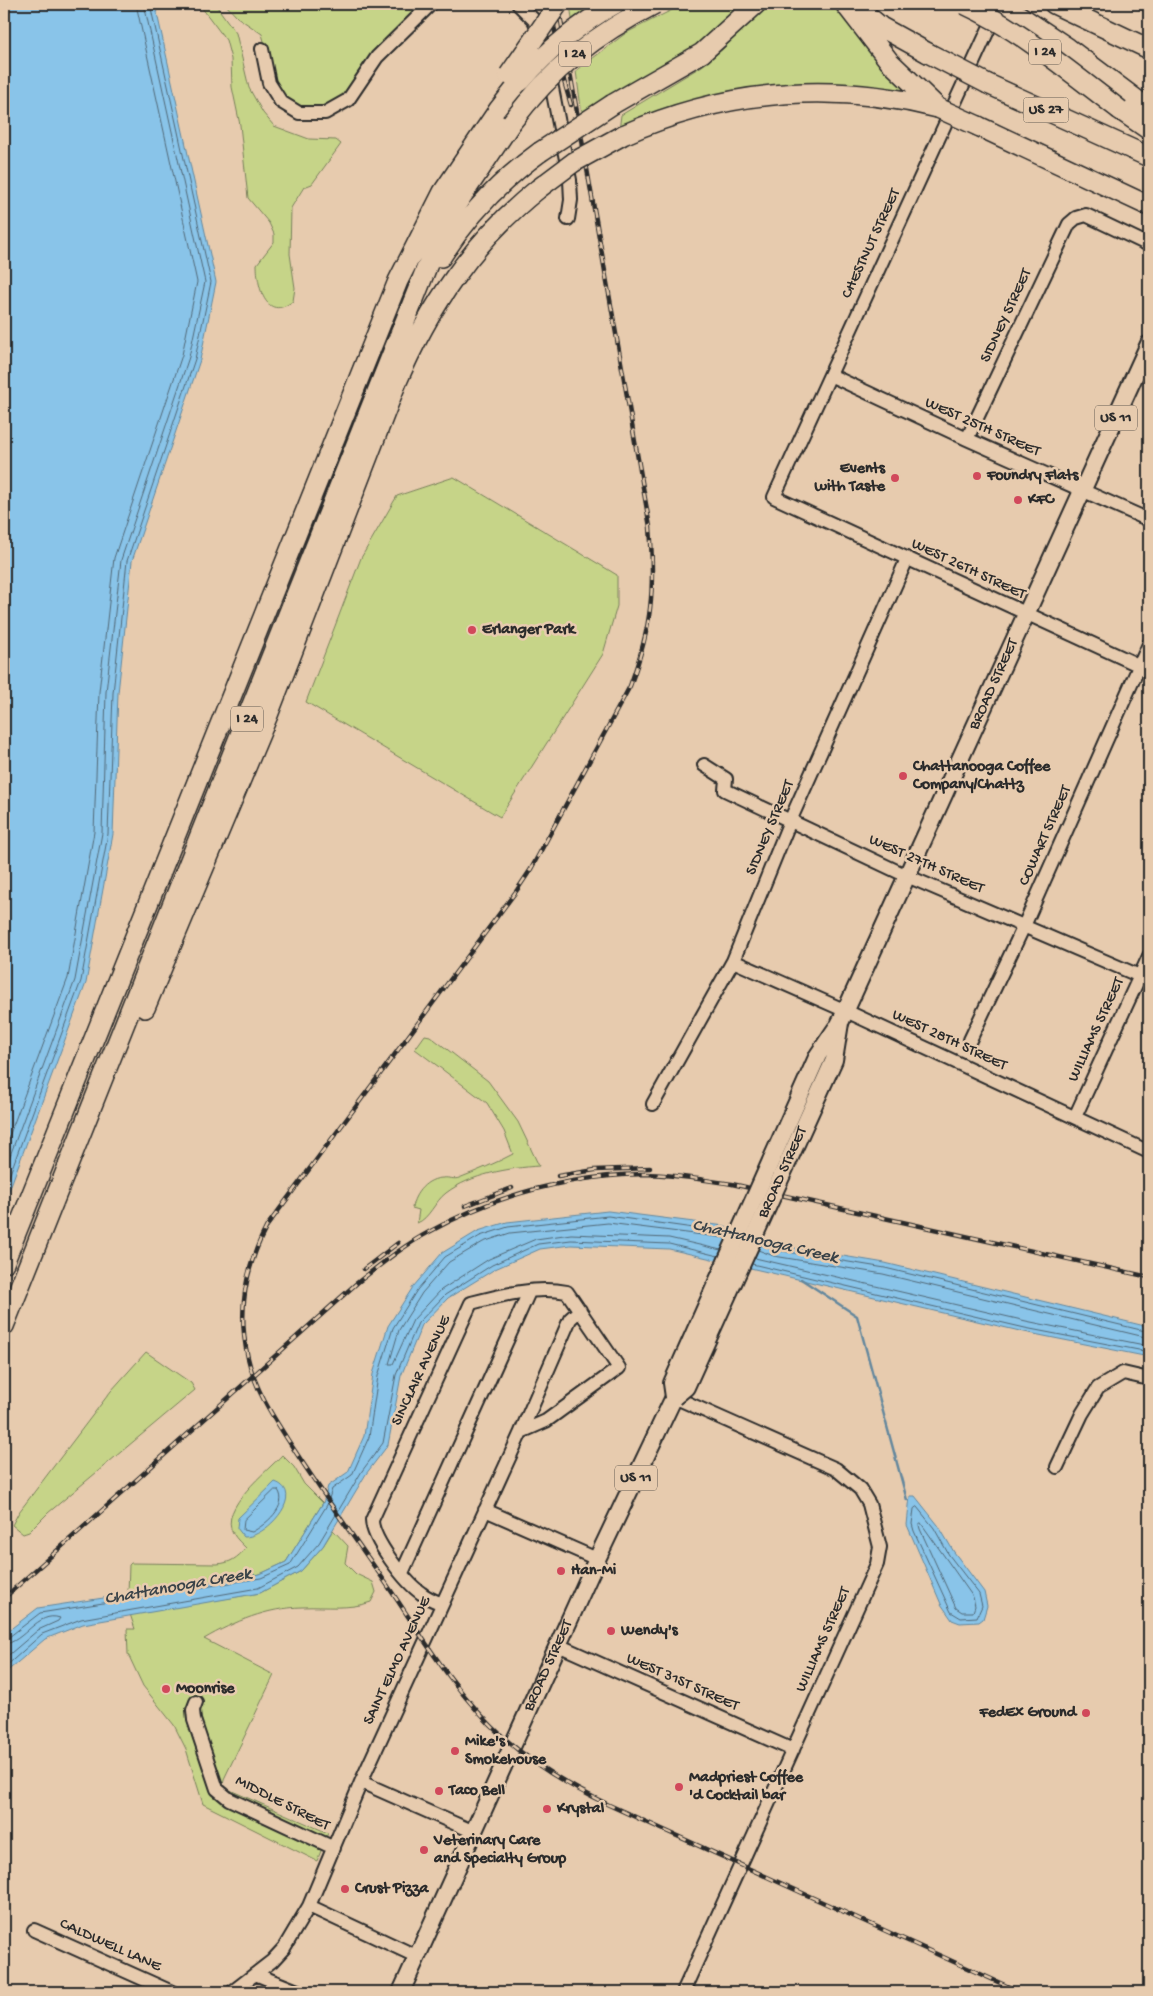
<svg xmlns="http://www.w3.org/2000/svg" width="1153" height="1996" font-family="'Gochi Hand',sans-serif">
<rect width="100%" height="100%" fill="#e7cbae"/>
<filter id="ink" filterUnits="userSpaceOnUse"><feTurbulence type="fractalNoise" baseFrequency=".02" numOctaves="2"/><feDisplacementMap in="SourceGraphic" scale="10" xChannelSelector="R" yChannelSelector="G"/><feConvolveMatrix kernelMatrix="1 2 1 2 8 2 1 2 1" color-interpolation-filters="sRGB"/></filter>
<g filter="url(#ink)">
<path fill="#c6d488" stroke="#78805a" d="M199 4H215L236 33 249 88 263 113 274 126 309 139 336 140 341 144 312 184 304 187 291 208 290 254 295 288 293 301C265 323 257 285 257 264L274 242V234L269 223 248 198 240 125 232 87 231 59 226 40Z
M225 4H423L375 49 340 99 326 107 312 109 298 106 287 100 277 89 262 34 237 17Z
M570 4H593L572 19Z
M684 4H727L739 10 713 39 582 115 576 71 626 33Z
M767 4H831L863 41 922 98 793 84 738 90 619 131 621 115 702 66 723 49Z
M454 477 617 575V606L603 654 500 817 306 702 361 558 397 496Z
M425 1035 430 1036 488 1081 518 1122 539 1166C509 1168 471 1174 446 1193 435 1201 429 1219 417 1223L419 1210 412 1208C414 1193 427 1178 443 1178 449 1177 454 1180 459 1178 477 1171 496 1163 513 1154L504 1131 487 1103 415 1049Z
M146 1352 191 1383 195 1390 48 1513 29 1532 23 1534 12 1525 19 1512 111 1391Z
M282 1455 294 1467 304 1484 323 1503 286 1562 260 1574 128 1594 129 1565 131 1563 217 1564C231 1563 237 1558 246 1548 242 1544 236 1539 233 1533 218 1508 268 1471 282 1455Z
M333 1530 348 1546 345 1563 356 1574 373 1582 376 1592 371 1602C349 1610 326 1606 302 1607 267 1608 235 1621 204 1639L274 1675 224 1779 223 1787 328 1833 317 1861 203 1804 186 1749 174 1725 143 1686 128 1654 127 1629H135L130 1614 260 1593 301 1571 323 1546Z"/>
<path fill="#89c4e9" stroke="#63879d" d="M4 4H155L216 282 200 360 132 561 118 693 113 834 86 983 4 1204Z
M608 1211 725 1226 777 1245 885 1263 1149 1327V1357L1024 1332 669 1249 571 1245 540 1249 495 1269 448 1298 422 1325 401 1376 388 1445 366 1474 323 1546 301 1571 260 1593 83 1624 45 1639 4 1674V1634L38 1608 260 1574 286 1562 323 1503 328 1486 348 1472 364 1436 373 1374 388 1326 413 1287 442 1253 478 1231 507 1222Z
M275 1482C307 1493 266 1538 244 1537L237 1528 238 1518Z
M910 1496H915L938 1525 954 1552 984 1592 987 1606 983 1619 979 1622 960 1623 952 1620 941 1604 907 1525Z"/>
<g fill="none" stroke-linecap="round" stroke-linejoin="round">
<path stroke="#516877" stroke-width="1" d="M4 1150 68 978 94 832 99 692 114 558 182 355 197 282 136 4
M4 1172 75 980 102 833 106 692 121 560 189 357 205 282 144 4
M4 1190 81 981 108 834 113 693 127 561 195 359 211 282 150 4
M761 1245 776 1250 885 1268 1149 1332
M721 1250 669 1238 571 1234 536 1239 489 1259 441 1290 413 1320 393 1364H389L399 1330 422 1293 449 1262 483 1242 510 1233 608 1223 726 1238
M758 1250 774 1256 883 1274 1149 1338
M755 1258 1026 1321 1149 1346
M752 1264 1025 1328 1149 1352
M275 1490H278C289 1506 265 1525 252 1532L243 1530 244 1520Z
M917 1507 934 1528 949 1555 979 1594 982 1606 977 1617 961 1618 951 1612 914 1531 912 1524 914 1509Z
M921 1523 973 1597 975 1606 973 1612H962L956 1608 920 1529 919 1525Z
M4 1638 9 1637 40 1613 261 1578 290 1565 327 1505 332 1489 352 1475 369 1437 378 1376 393 1328 417 1290 445 1257 480 1236 508 1227 608 1216 729 1233
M4 1644C24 1643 37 1610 60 1618L58 1621 38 1630 4 1659
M4 1668 42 1634 81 1619 258 1588 298 1567 319 1543 362 1471 383 1443 396 1375 418 1323 445 1295 492 1265 538 1244 571 1240 669 1244 718 1256"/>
<path stroke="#63879d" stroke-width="2.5" d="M801 1279 857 1316 907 1500"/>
<g stroke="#2b2b2b" stroke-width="16">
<path id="minor" d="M518 4 534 20 543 42 570 180 571 200 568 219
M996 13 774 497 1149 670
M262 49 269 83 281 102 299 113H325L348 100 377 57 431 4
M830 375 967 439 1149 520
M967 439 1069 224 1076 218 1086 215 1149 245
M704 765 726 779 725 790 907 876 1149 980
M733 961 846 1011 1149 1152
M970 1040 1024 926 1149 644
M653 1104 733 961 790 821 907 559
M1075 1117 1149 956
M674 1397 836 1469 860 1489 869 1504 880 1547 877 1564 683 1992
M521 1432 570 1319 580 1310
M1057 1467 1082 1414 1098 1388 1123 1373 1149 1379
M485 1510 597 1559
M402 1573 529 1292
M558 1645 793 1750
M196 1702 193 1710 194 1720 217 1789 229 1799 334 1848
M361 1782 474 1832
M309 1906 418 1957
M34 1930 172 1992
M255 1974 300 1992
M232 1992 272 1961 284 1948 309 1906 361 1782 521 1432 546 1421 619 1368 567 1292C536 1286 502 1295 471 1303L372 1520C372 1539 405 1582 421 1593 427 1598 435 1601 442 1604"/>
</g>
<g stroke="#2b2b2b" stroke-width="20">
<g id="major">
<path id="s1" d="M840 1023 1149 344"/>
<path id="s2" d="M401 1992 597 1559 674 1397"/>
</g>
</g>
<g stroke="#2b2b2b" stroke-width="22">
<path id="highway" d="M845 4 889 61 935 105
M1002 4 1068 48 1149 109
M1054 4 1149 49
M856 6 881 27 928 53
M988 84 1149 157
M613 104 702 53 756 4
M1120 110 1149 130
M978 126 1149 206
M623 135C725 90 830 81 938 108
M441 257C468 215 500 181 540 152
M145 1008 268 715 396 384C429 307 472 242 538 189
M4 1263 398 281 443 192 499 109 521 81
M4 1326 434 249 454 208 511 123"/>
</g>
<use href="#minor" stroke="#e7cbae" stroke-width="12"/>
<use href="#major" stroke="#e7cbae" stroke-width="16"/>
<use href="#highway" stroke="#e7cbae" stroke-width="19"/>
<g stroke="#2b2b2b" stroke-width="4.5">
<path id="rail" d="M550 4 564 81 571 105
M558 4 650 527C655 590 652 626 630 686L531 869 517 890 267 1226C245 1268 237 1311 248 1358 256 1393 276 1421 295 1451 323 1494 352 1535 381 1576 419 1631 454 1693 504 1738 535 1766 571 1787 609 1805L1020 1992
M558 1176 595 1170 650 1168
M465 1206 512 1188
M364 1269 398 1243
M4 1598 357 1283C380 1265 403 1246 429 1232 495 1195 569 1176 644 1174 673 1174 703 1180 732 1184L1149 1277"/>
</g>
<use href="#rail" stroke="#e7cbae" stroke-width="2.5" stroke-dasharray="8" stroke-linecap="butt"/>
<g stroke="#2b2b2b" stroke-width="20" stroke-linecap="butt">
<g id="major-bridge">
<path id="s3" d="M674 1397 686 1387 834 1060 840 1023"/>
<path d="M674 1397 672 1383 818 1055 837 1027"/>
</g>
</g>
<g stroke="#2b2b2b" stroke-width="22" stroke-linecap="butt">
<path id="highway-bridge" d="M964 4C1021 30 1070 72 1120 110
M928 53 988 84
M509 75 558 4
M521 81C548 50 579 24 615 4
M938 108 978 126
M511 123C552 69 594 35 655 4
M540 152 613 104
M538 189 574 162 623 135"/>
</g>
<use href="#major-bridge" stroke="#e7cbae" stroke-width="16"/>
<use href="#highway-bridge" stroke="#e7cbae" stroke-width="19"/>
</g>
</g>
<g fill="#d1495b" stroke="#e7cbae" stroke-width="2">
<circle cx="977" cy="476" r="5"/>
<circle cx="895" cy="478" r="5"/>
<circle cx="1018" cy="500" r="5"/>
<circle cx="472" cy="630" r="5"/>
<circle cx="903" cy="776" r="5"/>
<circle cx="561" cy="1571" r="5"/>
<circle cx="611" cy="1631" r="5"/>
<circle cx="166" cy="1689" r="5"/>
<circle cx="1086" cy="1713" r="5"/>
<circle cx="455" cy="1751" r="5"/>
<circle cx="679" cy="1787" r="5"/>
<circle cx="439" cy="1791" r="5"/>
<circle cx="547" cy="1809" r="5"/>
<circle cx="424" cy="1850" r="5"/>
<circle cx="345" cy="1889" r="5"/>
</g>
<g text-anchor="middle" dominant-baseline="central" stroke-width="5" stroke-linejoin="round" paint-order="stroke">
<g fill="#e7cbae" stroke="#635b52" stroke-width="1">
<rect x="1029" y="39.5" width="32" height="25" rx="4"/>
<rect x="559" y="41.5" width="32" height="25" rx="4"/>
<rect x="1023.5" y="97.5" width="45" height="25" rx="4"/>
<rect x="1095" y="405.5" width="42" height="25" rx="4"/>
<rect x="231" y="706.5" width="32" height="25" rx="4"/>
<rect x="615" y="1465.5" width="42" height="25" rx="4"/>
</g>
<g font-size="15" font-weight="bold" fill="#2b2b2b">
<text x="1045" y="52">I 24</text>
<text x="575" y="54">I 24</text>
<text x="1046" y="110">US 27</text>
<text x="1116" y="418">US 11</text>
<text x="247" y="719">I 24</text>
<text x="636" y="1478">US 11</text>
</g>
<g font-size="16" fill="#2b2b2b" stroke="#e7cbae">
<text transform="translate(872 244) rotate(-65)">CHESTNUT STREET</text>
<text transform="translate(1007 316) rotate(-65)">SIDNEY STREET</text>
<text transform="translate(982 428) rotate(24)">WEST 25TH STREET</text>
<text transform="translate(968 570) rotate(25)">WEST 26TH STREET</text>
<text stroke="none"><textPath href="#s1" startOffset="372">BROAD STREET</textPath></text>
<text transform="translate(771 828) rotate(-67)">SIDNEY STREET</text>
<text transform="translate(1046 836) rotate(-66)">COWART STREET</text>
<text transform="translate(926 865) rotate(24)">WEST 27TH STREET</text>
<text transform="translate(1097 1030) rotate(-65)">WILLIAMS STREET</text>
<text transform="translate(949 1041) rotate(25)">WEST 28TH STREET</text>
<text stroke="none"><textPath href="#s3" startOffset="251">BROAD STREET</textPath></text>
<text transform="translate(422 1371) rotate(-65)">SINCLAIR AVENUE</text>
<text transform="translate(824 1640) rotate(-66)">WILLIAMS STREET</text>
<text transform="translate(398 1661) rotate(-65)">SAINT ELMO AVENUE</text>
<text stroke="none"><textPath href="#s2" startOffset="358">BROAD STREET</textPath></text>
<text transform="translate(682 1683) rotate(24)">WEST 31ST STREET</text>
<text transform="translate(282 1804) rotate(27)">MIDDLE STREET</text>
<text transform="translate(110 1946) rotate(24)">CALDWELL LANE</text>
</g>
<g font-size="16" font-weight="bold" fill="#2b2b2b" stroke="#e7cbae" text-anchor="start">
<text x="885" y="469" text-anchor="end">Events<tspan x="885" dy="18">with Taste</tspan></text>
<text x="987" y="476">Foundry Flats</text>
<text x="1028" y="500">KFC</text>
<text x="482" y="630">Erlanger Park</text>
<text x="913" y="767">Chattanooga Coffee<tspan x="913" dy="18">Company/Chattz</tspan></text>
<text x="571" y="1571">Han-Mi</text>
<text x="621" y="1631">Wendy's</text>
<text x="176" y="1689">Moonrise</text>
<text x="1076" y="1713" text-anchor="end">FedEx Ground</text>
<text x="465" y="1742">Mike's<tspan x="465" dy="18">Smokehouse</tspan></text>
<text x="689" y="1778">Madpriest Coffee<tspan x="689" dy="18">'d Cocktail bar</tspan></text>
<text x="449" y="1791">Taco Bell</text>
<text x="557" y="1809">Krystal</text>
<text x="434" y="1841">Veterinary Care<tspan x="434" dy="18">and Specialty Group</tspan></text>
<text x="355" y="1889">Crust Pizza</text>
</g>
<g font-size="18" font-style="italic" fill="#394248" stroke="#e7cbae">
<text transform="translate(765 1242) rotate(13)">Chattanooga Creek</text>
<text transform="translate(178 1587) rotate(-10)">Chattanooga Creek</text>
</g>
</g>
<rect width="1153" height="1996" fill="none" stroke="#e7cbae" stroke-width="20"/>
<rect x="10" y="10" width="1133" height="1976" fill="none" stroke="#2b2b2b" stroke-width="2" filter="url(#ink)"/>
</svg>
